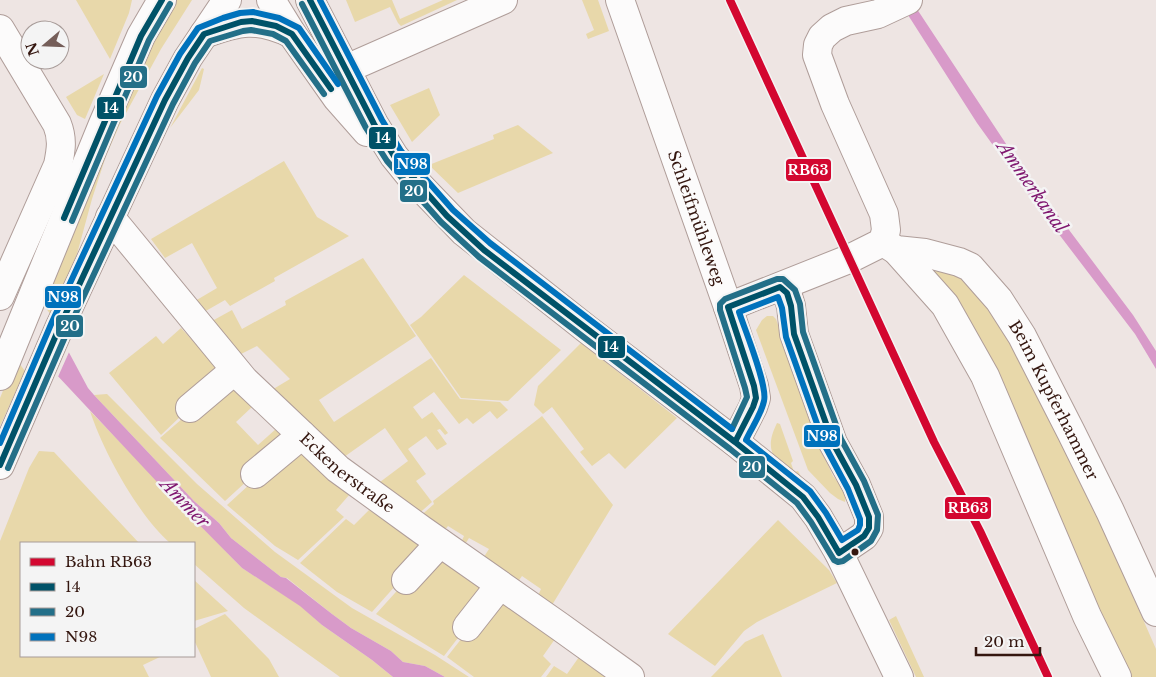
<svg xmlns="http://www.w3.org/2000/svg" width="1156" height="677" font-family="'Libre Baskerville',serif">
<rect width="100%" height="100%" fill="#eee5e3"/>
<path fill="#e8d8aa" d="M76 0H132L129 13 110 59Z
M177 0H192L161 49 120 124 106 156 92 199 77 254 51 315 41 302 156 36Z
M346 0H392L400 19 443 0H457L401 26 398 23 390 7 355 22Z
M582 0H598L609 31 588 39 586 34 594 30Z
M202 68 204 69 199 90 170 128Z
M104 74 85 119 77 115 66 97Z
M429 88 440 115 412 142 390 105Z
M518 125 553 153 458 193 429 165 494 139 493 135Z
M284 161 317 217 349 236 274 278 275 281 230 306 225 300 204 312 195 301 217 288 192 243 165 258 151 239Z
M363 258 416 336 319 400 334 422 431 358 460 399 500 402 508 410 497 419 490 411 473 424 467 418 459 424 434 392 413 407 422 419 432 412 448 433 445 435 440 429 437 430 447 444 437 450 426 436 408 449 426 474 416 481 432 502 415 517 376 485 408 461 385 428 344 457 270 391 290 379 257 346 239 355 212 321 232 310 242 329 286 305 285 301Z
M932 259 973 284 1014 338 1064 439 1156 649V677H1127L920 264Z
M464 275 561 350 508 401 461 398 410 325 421 317Z
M767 316H773L776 319 821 450 833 476 846 493 845 502 838 499 830 493 808 470 756 330 762 320Z
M181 328 224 375 161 435 109 373 156 336 163 344Z
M581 343 677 418 625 469 609 453 592 466 580 452 584 449 552 407 543 414 534 405 538 386Z
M16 359 25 371 0 426V398Z
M228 379 252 407 236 422 258 445 277 428 291 441 225 501 160 438Z
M107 394 197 484 275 552 352 608 435 655 469 677H445L425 666 403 662 391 651 351 628 332 614 287 578 281 577 231 538 219 523 194 501 94 395Z
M90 411 242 568 300 605 322 625 372 660 393 677H340L244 608 194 564V543H170C138 515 103 451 90 411Z
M542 416 613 505 549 610 536 600 541 589 522 576 515 586 480 563 489 549 469 538 462 549 459 547 464 536 448 526 441 535 417 519 434 504 433 501Z
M777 423 780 424 793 461 791 463 794 472 798 471 804 482C781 464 760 457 777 423Z
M296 442 350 494 336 510 344 517 298 560 275 546 227 505Z
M39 451 54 452 139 543H21V656H162L143 665 149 677H0V541L29 468Z
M369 510 429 548 372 612 337 592 300 563 346 519 354 525Z
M778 520 829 570 837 583 757 622 744 631 715 666 668 634Z
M432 552 492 594 444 656 376 614Z
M194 580 228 611 194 621Z
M495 596 555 639 543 656 551 664 541 677H474L447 657Z
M225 614 269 659 279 677H211L194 640V629Z
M896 616 924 677H916L889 620Z
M763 634 782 677H711L745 642Z
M579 657 607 677H546L554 666 567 674Z"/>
<path fill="#d89ac9" d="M911 0 1018 162 1133 315 1156 351V369L1135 334 1026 191 977 123 908 15Z
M0 261 51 319 88 388 94 395 194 501 219 523 231 538 281 577 286 578 332 614 351 628 391 651 403 662 425 666 445 677H393L372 660 322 625 300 606 242 568 158 483 55 373Z"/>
<path fill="#eee5e3" d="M0 259 18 273 53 318 70 350 57 379 0 302Z"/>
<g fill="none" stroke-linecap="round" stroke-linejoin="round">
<g stroke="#af9d99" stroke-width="30">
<g id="minor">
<path d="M271 0 292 34 337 98 367 132"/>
<path d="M310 0 374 124 394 156 411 177 464 232 588 330 735 442 803 497 818 517 839 553 899 677"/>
<path id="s1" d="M620 0 728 307 754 386 756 398 753 407 735 442"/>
<path d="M0 29 57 124C63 139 61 150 58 165L0 296"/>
<path d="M204 34C239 21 257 17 292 34"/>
<path d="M346 69 503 0"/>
<path id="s2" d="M110 217 244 380 338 469 422 530 559 626 630 677"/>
<path id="s3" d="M883 242 896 250 925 253 959 262 970 267 999 300 1022 336 1071 432 1110 511 1156 612"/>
<path d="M896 250 945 305 985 376 1087 616 1117 677"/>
<path d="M780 287 787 293 791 306 794 334 833 443 856 485 869 517V528L864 536 839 553"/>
<path d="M728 307 849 259 883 242 886 230 884 214 835 104 817 55 818 45 822 37 832 28 846 21 878 14 908 0"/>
<path d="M190 408 235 370"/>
<path d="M255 474 302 435"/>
<path d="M406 580 440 543"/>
<path d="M467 627 500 585"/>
</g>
</g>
<g stroke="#af9d99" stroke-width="30">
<path id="major" d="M0 376 103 124 141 36 162 0
M0 465 60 326 165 100 188 58 227 0"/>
</g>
<use href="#minor" stroke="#fcfbfb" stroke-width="28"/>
<use href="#major" stroke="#fcfbfb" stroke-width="28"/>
<g stroke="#f4f4f4" stroke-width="10">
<path id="bus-1" d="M310 0 374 124 394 156 447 216 484 250 735 442
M64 218 141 36 162 0
M780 287 787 293 791 306 794 334 833 443 856 485 869 517V528L864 536 839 553 818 517 803 497 735 442 753 407 756 398 754 386 728 307Z
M0 465 60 326 165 100 188 58 204 34 241 22 252 21 276 26 292 34 331 89"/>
</g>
<g stroke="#f4f4f4" stroke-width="10">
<path id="bus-2" d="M302 4 366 128 387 161 441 222 479 257 730 449 797 503 811 522 834 560 838 562 843 561 871 541 877 530 878 515 864 481 841 439 803 332 800 304 795 290 783 279H777L725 299 720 304V310L745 388 747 397 732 429
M72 221 149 40 170 4
M8 468 68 330 173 104 195 63 210 41 243 31 251 30 273 34 286 41 324 94"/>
</g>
<g stroke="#f4f4f4" stroke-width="10">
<path id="bus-3" d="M320 0 382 120 401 151 453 210 490 243 732 429
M778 297 782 308 786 337 825 446 848 489 860 519V525L858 530 842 540 826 513 810 491 746 440C752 427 761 415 764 401 768 386 745 330 739 312Z
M0 443 52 322 157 96 180 54 198 28 223 18 240 13 253 12 279 18 299 28 338 84"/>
</g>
<use href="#bus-1" stroke="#005268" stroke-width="6"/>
<use href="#bus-2" stroke="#236f88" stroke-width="6"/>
<use href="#bus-3" stroke="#0072bc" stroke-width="6"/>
<g stroke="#f4f4f4" stroke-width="11">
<path id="rail-1" d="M730 0 934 442 980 531 1048 677"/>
</g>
<use href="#rail-1" stroke="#d30730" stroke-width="8"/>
</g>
<circle fill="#34160f" stroke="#f4f4f4" stroke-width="2" cx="855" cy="552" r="4.5"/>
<g text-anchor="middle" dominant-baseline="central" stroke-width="5" stroke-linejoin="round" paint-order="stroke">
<g font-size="16" fill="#34160f" stroke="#f4f4f4">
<text stroke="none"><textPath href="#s1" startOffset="231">Schleifmühleweg</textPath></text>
<text stroke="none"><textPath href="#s3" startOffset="250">Beim Kupferhammer</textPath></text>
<text stroke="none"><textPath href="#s2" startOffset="350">Eckenerstraße</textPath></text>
</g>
<g font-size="18" font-style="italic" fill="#7f1770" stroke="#f4f4f4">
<text transform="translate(1032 187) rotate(55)">Ammerkanal</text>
<text transform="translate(185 503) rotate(46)">Ammer</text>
</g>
</g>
<g stroke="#f4f4f4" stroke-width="2">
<rect x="119" y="65" width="29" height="24" rx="5" fill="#236f88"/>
<rect x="96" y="96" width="29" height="24" rx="5" fill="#005268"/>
<rect x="368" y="126" width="29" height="24" rx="5" fill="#005268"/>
<rect x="393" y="152" width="38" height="24" rx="5" fill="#0072bc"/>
<rect x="785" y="158" width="47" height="24" rx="5" fill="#d30730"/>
<rect x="399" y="179" width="29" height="24" rx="5" fill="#236f88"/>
<rect x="44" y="285" width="38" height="24" rx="5" fill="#0072bc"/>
<rect x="55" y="314" width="29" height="24" rx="5" fill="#236f88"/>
<rect x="597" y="335" width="29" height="24" rx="5" fill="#005268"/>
<rect x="803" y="424" width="38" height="24" rx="5" fill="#0072bc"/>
<rect x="738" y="455" width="28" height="24" rx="5" fill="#236f88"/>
<rect x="944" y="496" width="48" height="24" rx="5" fill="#d30730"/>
</g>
<g font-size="14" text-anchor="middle" font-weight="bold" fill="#fff">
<text x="133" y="82">20</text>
<text x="111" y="113">14</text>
<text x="383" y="143">14</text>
<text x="412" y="169">N98</text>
<text x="808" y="175">RB63</text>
<text x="414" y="196">20</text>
<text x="63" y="302">N98</text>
<text x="70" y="331">20</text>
<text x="611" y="352">14</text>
<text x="822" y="441">N98</text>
<text x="752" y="472">20</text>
<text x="968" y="513">RB63</text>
</g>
<rect x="20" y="542" width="175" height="115" fill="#f4f4f4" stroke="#a79b98"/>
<rect x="30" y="558" width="25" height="8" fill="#d30730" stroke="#a79b98"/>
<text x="65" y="567" font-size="15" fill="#34160f">Bahn RB63</text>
<rect x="30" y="583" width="25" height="8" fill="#005268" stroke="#a79b98"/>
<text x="65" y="592" font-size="15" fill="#34160f">14</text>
<rect x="30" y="608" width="25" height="8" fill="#236f88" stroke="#a79b98"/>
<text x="65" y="617" font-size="15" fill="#34160f">20</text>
<rect x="30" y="633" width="25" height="8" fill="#0072bc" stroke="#a79b98"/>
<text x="65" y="642" font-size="15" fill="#34160f">N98</text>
<g transform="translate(45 45) rotate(251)"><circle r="24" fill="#f4f4f4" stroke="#a79b98"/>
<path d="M0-4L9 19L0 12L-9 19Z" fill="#755e59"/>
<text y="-8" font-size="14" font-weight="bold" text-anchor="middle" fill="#34160f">N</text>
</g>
<path d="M976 647v8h64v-8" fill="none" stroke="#34160f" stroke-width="2.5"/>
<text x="984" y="647" font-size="15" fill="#34160f" stroke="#f4f4f4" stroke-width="4" paint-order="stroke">20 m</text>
</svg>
